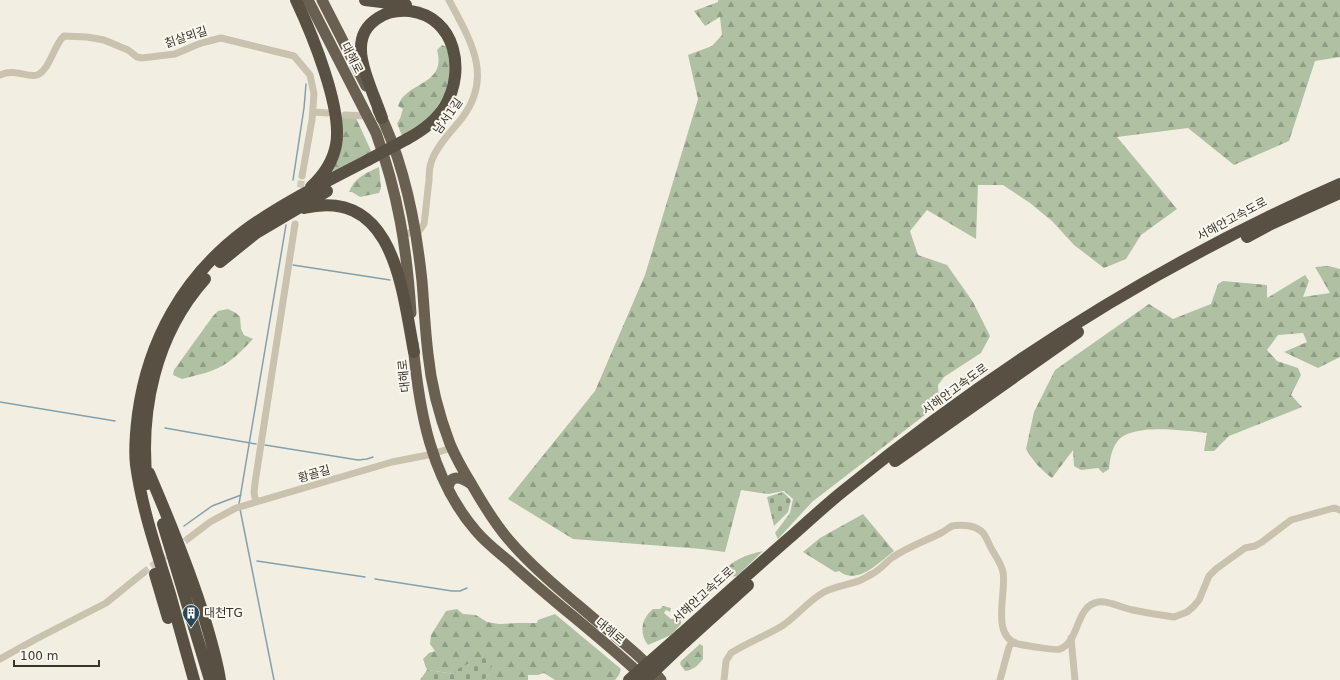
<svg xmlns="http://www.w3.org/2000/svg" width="1340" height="680" font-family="'DejaVu Sans','Noto Sans KR',sans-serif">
<defs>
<pattern id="forest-firs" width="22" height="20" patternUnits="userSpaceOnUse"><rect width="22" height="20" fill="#afc0a3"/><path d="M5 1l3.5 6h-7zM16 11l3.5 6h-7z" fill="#8f9d85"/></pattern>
<pattern id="cemetery-stones" width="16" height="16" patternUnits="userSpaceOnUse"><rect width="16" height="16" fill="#afc0a3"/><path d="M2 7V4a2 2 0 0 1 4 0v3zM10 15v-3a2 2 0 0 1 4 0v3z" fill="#8f9d85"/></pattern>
</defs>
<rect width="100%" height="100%" fill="#f2efe2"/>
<path fill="url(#forest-firs)" d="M718 0H1340V57L1315 61 1289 141 1234 165 1188 128 1117 137 1177 209 1141 235 1126 259 1104 268 1074 245 1052 221 1030 203 1003 185H978L976 239 927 210 910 231 918 255 947 265 973 302 990 336 981 353 944 377 938 385 939 404 812 502 778 539 775 533 790 513 793 499 784 491 768 494 741 490 725 552 702 549 573 539 508 499 595 391 645 275 698 99 688 55 712 46 722 35 720 17 705 26 694 11 718 2Z
M442 45 449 48 451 71 445 94 432 115 424 123 402 136 397 123C401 119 401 114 403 109L398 106C406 81 447 86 437 50Z
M340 116 356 118 372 153 331 174 329 171Z
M379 167 381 188 379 193 360 197 352 192H349C354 178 366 173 379 167Z
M1329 266 1340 269V357L1318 368 1284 352 1307 342 1303 333 1278 335 1267 350 1277 361 1298 368 1301 375 1291 395 1302 407 1229 436 1214 451H1204L1207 433C1186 431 1131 422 1117 442 1111 450 1110 460 1109 469L1103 473 1098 468 1081 470 1074 466 1073 450 1052 478C1040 469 1033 461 1026 449L1034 412 1055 370 1149 304 1173 319 1211 304 1218 284 1223 281 1267 285V298L1305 275 1309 281 1303 297 1330 293 1315 267Z
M228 309 236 313 240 317 241 329 244 335 253 339C245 347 237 356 227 363 214 372 197 375 182 379L173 375 174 370 213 316 218 311Z
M863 514 894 551C879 562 858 586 839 571L835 572 803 552 820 538Z
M763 551 737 576 729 577C718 563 753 553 763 551Z
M663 606 671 608 670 612 666 610 664 613 671 619 681 618V624L671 635 648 645C639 633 641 619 653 609H660Z
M457 609 463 614 476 615 487 622 499 624 517 623H537L538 620 555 614 621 669 619 675 615 680H555L544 673 538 675H528V680H484L489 674H455L427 670 423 659 429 653 435 651 430 644 431 635 446 611Z
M700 644 703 646V659C698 665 694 670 685 671L680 664 681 661Z"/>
<path fill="url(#cemetery-stones)" d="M783 492 791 500 788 512 774 526 767 497Z
M485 658 492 663 489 674 484 680H420L427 670 455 674 456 670 477 659Z"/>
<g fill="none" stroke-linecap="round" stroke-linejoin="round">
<path stroke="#83a0ad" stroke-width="1.5" d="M293 180 304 108 306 84
M293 265 390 280
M0 402 115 421
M165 428 256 444
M265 445 358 460 367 459 373 457
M239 504 286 225
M240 509 274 680
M184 526 212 506 241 495
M257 561 365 577
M375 579 452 591H460L467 588"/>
<path stroke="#cdc9be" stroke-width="7" stroke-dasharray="7 3.5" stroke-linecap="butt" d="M299 198 302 176
M143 573 189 538"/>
<path stroke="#c9c2af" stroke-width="7" d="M0 75C15 68 27 78 37 75 50 70 54 44 64 36L87 37 104 40 128 50 137 57 142 58 175 54 201 43 221 38 294 56 310 75 314 94 312 120 302 176
M313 112 327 113
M345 115 367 116
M404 234 419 231 424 224C426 210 427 195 429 181 429 174 429 167 432 160 438 144 452 131 462 118 494 76 470 40 449 0
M256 502 254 493 255 483 295 224
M189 538 210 522 236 508 392 462 428 455 452 448
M1071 638 1075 680
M0 659 36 639 106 603 143 573
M724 680 726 661 731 653C747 643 765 636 782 626 797 616 808 601 824 592 835 586 849 585 861 580 865 578 868 576 872 574 880 570 886 562 893 557 908 547 925 541 941 533 945 531 948 528 952 526 956 525 965 525 970 526 983 529 985 535 990 546 994 554 1001 563 1003 572 1007 592 990 636 1018 644 1023 645 1057 651 1060 649 1080 642 1075 606 1098 602 1108 600 1122 608 1133 610 1146 613 1160 615 1174 617L1187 612 1193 607 1199 600 1209 576 1216 569 1245 548 1255 546 1262 542 1291 520 1334 508 1340 510
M1000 680 1009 647 1012 642"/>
<path stroke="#696052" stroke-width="11" d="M308 0 376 133C398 193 407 249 411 313
M322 0 366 86
M378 110C404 161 416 224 422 281 424 305 425 329 428 354 431 384 439 415 450 444 456 458 464 472 472 485 483 504 495 524 509 540 534 569 564 593 592 617 616 637 642 656 661 680
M413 344C419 411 431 479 476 531 486 543 498 552 510 562 553 602 601 637 643 677
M448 488C451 473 462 478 471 484"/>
<path stroke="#595044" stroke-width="12" d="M296 0C312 34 343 109 336 145 333 161 323 176 311 187
M365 0 406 5
M382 118C376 100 360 66 361 48 361 35 367 25 378 18 388 11 399 10 410 11 456 17 466 71 445 106 436 121 422 131 407 139
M304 208C394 187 402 289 414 352
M1247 237 1271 224 1340 193
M220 262 256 233 327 191
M895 461 1078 332
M149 473C170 522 190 570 205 620 211 640 217 660 220 680
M147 484C139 411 155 335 205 279
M163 524 210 680
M155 574 168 618
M680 635C718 601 757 566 795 533 812 518 829 502 847 488 997 366 1163 261 1340 184
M685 642 748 585
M194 680C186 652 178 623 170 594 157 552 142 509 136 465 134 448 136 430 138 414 148 340 184 276 244 231 282 203 326 182 368 160"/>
<path stroke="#595044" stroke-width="12" d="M368 160 407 139
M629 680 680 635
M645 680 685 642"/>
</g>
<defs>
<g id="building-pin" transform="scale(0.9)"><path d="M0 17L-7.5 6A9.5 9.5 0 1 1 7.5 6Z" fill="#254757" stroke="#f9f7ee"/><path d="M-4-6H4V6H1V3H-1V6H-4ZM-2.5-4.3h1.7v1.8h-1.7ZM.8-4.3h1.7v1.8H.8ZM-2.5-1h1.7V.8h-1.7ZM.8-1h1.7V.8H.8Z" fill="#fff"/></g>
</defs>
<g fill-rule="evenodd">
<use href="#building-pin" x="191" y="613"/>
</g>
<g text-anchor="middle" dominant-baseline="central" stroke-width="4" stroke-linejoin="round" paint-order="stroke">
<g font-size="12" fill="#39332c" stroke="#f9f7ee">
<text transform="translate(186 37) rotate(-18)">칡살뫼길</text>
<text transform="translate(352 58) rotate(63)">대해로</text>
<text transform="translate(448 116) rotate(-55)">남서1길</text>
<text transform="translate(1232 219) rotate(-28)">서해안고속도로</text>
<text transform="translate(404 376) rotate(-96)">대해로</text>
<text transform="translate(955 389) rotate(-36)">서해안고속도로</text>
<text transform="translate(314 474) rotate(-16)">황골길</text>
<text transform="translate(703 595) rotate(-42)">서해안고속도로</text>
<text transform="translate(610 631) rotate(40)">대해로</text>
</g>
<g font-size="12" fill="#39332c" stroke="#f9f7ee" text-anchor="start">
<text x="204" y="613">대천TG</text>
</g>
</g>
<path d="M14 660v6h85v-6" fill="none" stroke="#39332c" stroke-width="2"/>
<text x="20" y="660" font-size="12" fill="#39332c" stroke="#f9f7ee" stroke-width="3" paint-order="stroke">100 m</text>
</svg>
